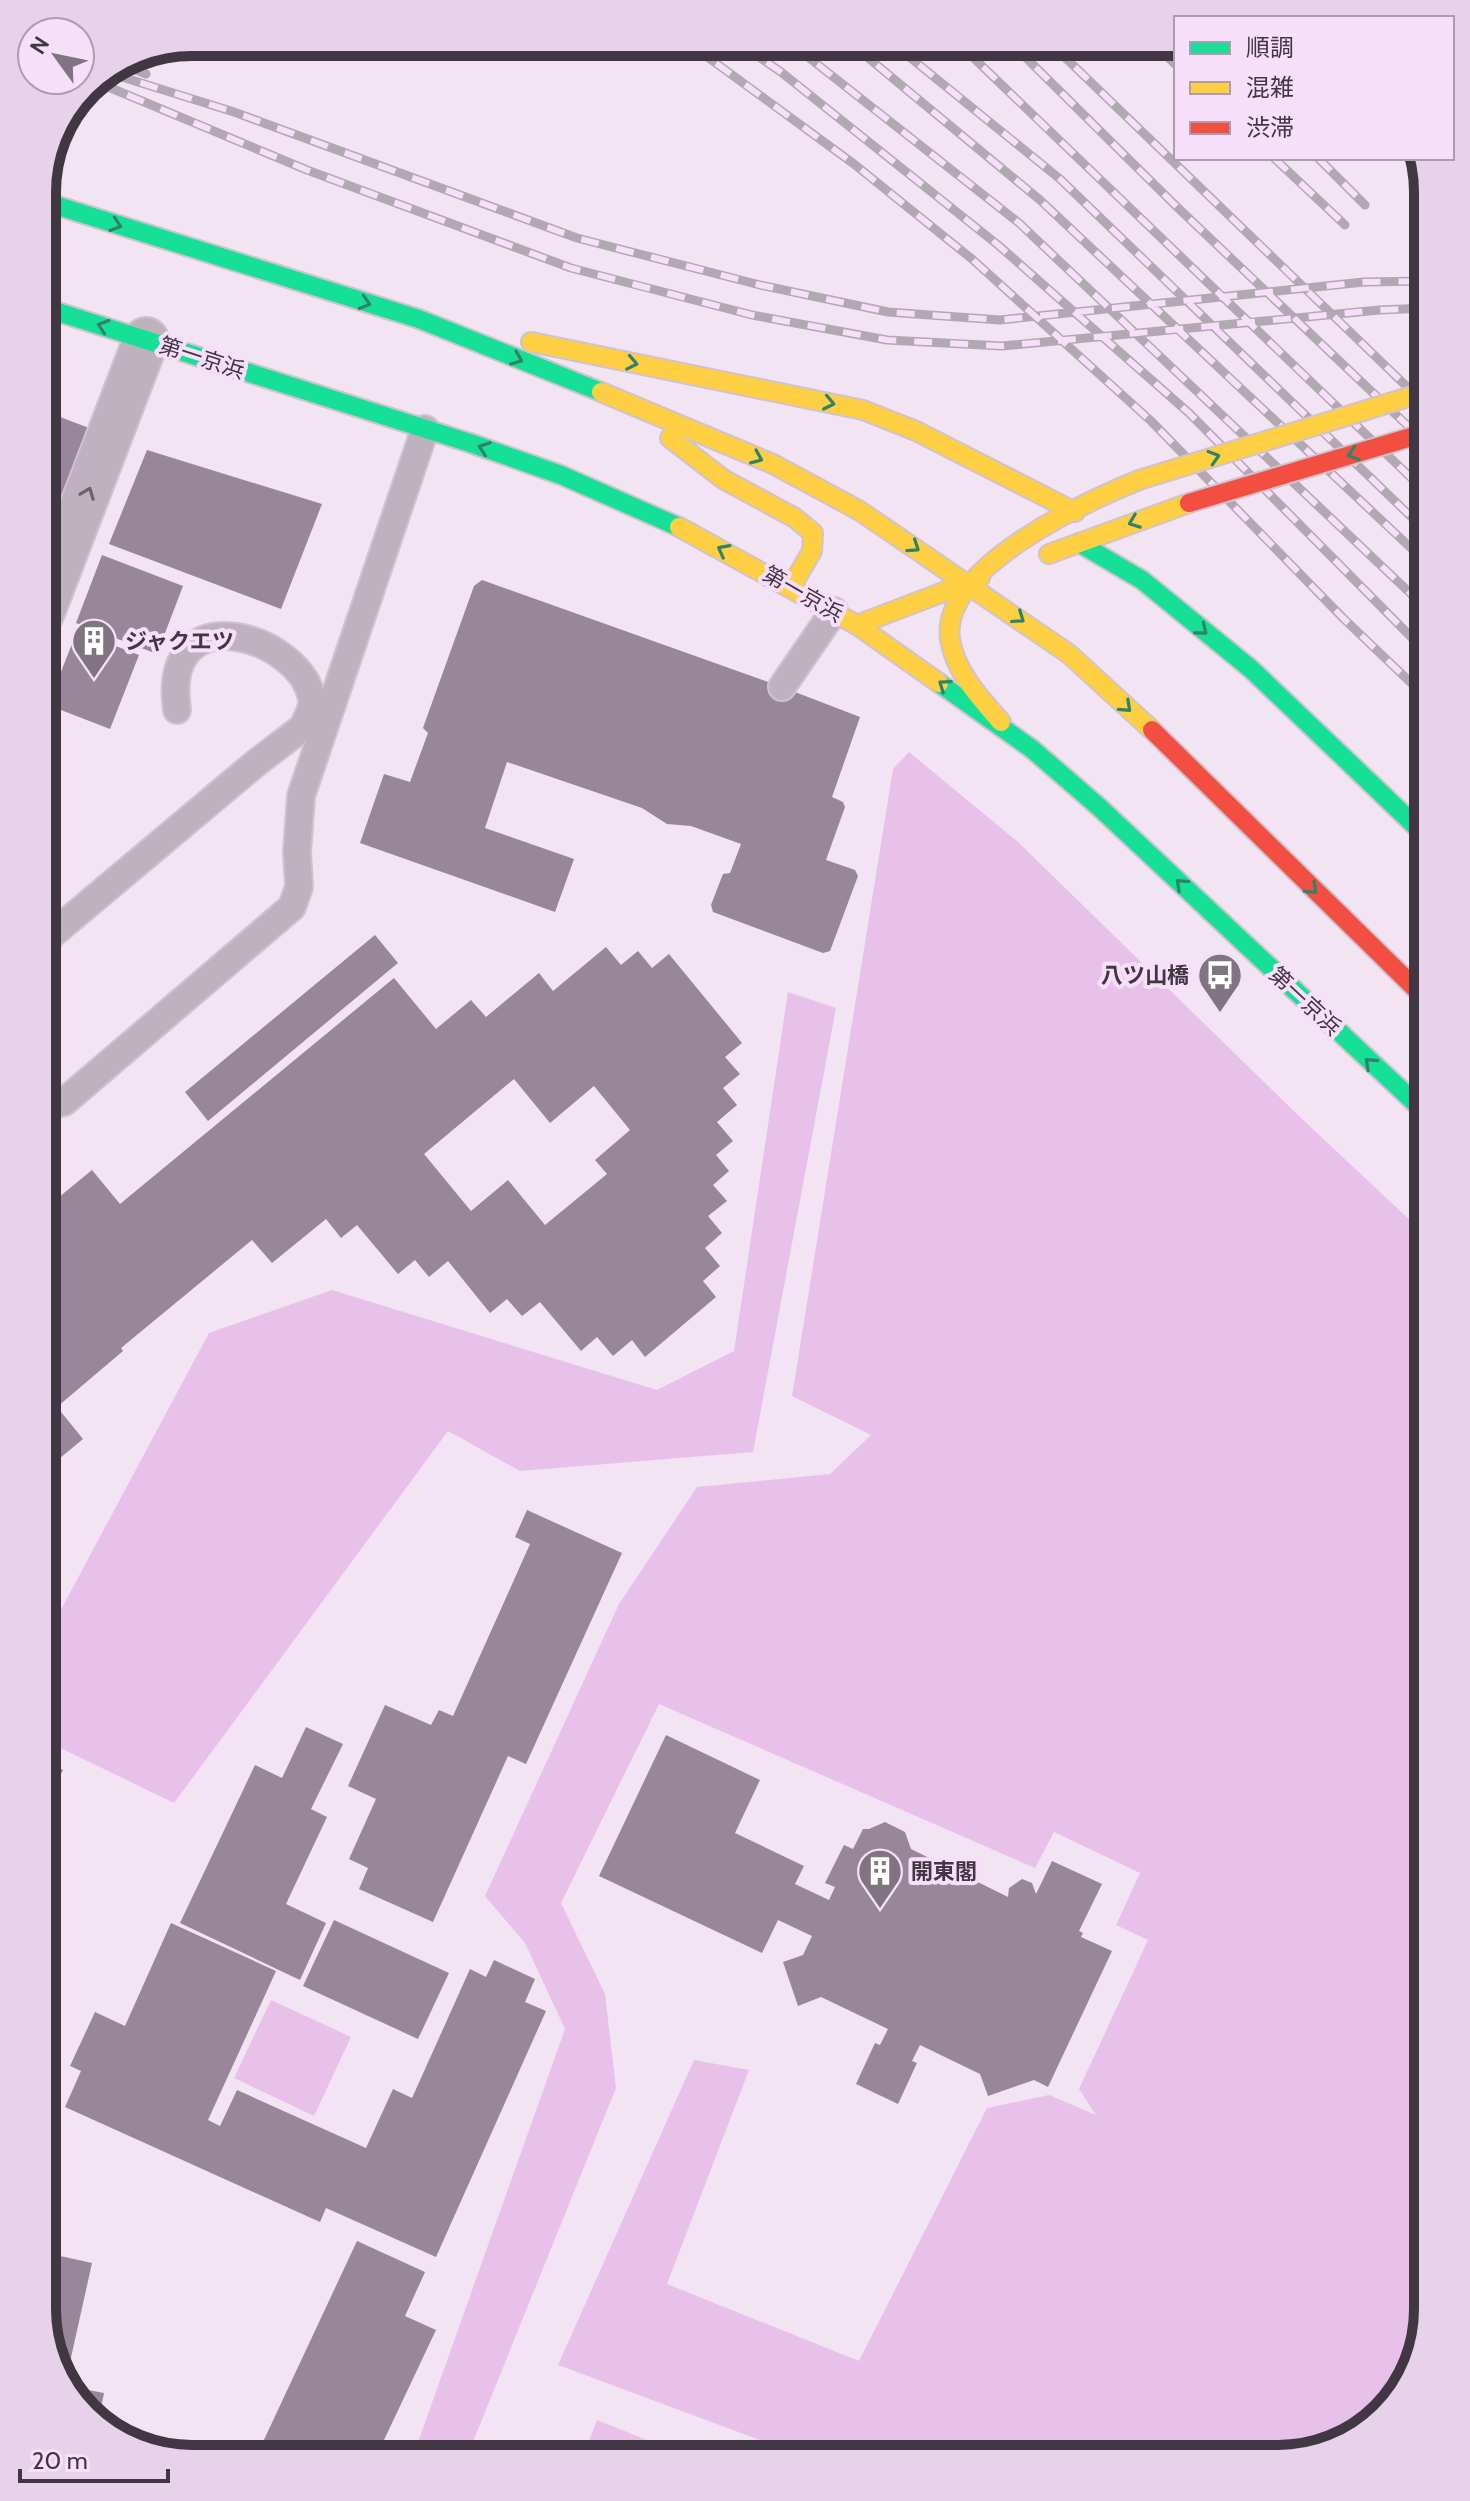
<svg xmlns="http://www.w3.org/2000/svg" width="1470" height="2501" font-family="Cabin,'Noto Sans JP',sans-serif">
<rect width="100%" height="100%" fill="#f2e4f3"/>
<path fill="#e8c1eb" d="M909 752 1018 842 1301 1118 1428 1237V2310L1403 2392 1344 2444 1278 2459H811L558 2365 694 2060 749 2070 667 2284 859 2361 987 2108 1049 2095 1096 2115 1079 2089 1148 1940 1116 1925 1140 1873 1054 1832 1035 1868 659 1704 561 1903 605 1994 616 2088 466 2459H412L565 2029 525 1943 485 1896 619 1604 697 1487 830 1474 871 1435 792 1396 893 769Z
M788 992 836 1008 753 1452 520 1471 448 1431 174 1803 42 1739V1645L209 1333 332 1290 657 1390 734 1351Z
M271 2000 351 2037 314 2116 234 2078Z
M597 2420 694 2459H582Z"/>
<path fill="#988699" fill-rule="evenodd" d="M42 410 89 428 42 546Z
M147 450 322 504 281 609 109 544Z
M102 555 183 586 157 654 76 623Z
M482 580 782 687 860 717 832 797 843 802 845 807 826 860 855 870 858 876 830 951 823 953 713 912 711 905 721 879 723 874 730 873 741 844 691 826 667 824 642 808 507 762 485 828 574 859 555 912 360 843 384 774 410 782 428 733 423 728 424 725 474 586Z
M77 631 139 655 110 729 48 705Z
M375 935 398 963 208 1121 185 1092Z
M606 947 621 965 638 951 652 968 669 954 742 1043 725 1057 740 1074 723 1088 737 1105 717 1122 733 1141 716 1155 729 1171 713 1185 727 1201 708 1216 722 1233 705 1248 720 1266 703 1281 716 1297 645 1357 632 1340 613 1356 597 1337 581 1351 540 1302 522 1316 507 1299 490 1313 448 1261 429 1277 415 1260 398 1274 357 1225 341 1238 326 1219 272 1263 252 1240 121 1348 123 1351 57 1407 83 1439 42 1473V1211L92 1170 120 1204 394 978 436 1029 471 1000 486 1017 539 973 553 991ZM514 1079 550 1123 594 1086 630 1130 595 1160 607 1174 545 1225 508 1180 471 1211 424 1154Z
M527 1510 622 1553 526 1764 508 1756 433 1922 359 1889 368 1868 349 1859 376 1799 348 1786 385 1705 431 1725 439 1710 453 1716 530 1544 515 1537Z
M306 1727 343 1744 311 1809 327 1817 286 1904 326 1923 300 1980 180 1923 255 1765 282 1778Z
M666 1735 760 1780 735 1833 804 1866 795 1884 829 1900 835 1887 825 1883 844 1845 853 1849 863 1829H869L885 1822 905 1832 911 1849 1008 1897 1009 1888 1022 1879 1032 1883 1036 1894 1052 1861 1102 1884 1079 1931 1083 1933 1081 1937 1112 1951 1048 2087 1034 2080 988 2096 980 2074 920 2045 912 2061 917 2063 898 2104 856 2084 875 2043 880 2045 888 2029 821 1997 798 2006 783 1962 803 1955 812 1936 778 1920 762 1953 599 1876Z
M42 1759 63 1770 42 1811Z
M334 1920 449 1973 418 2039 303 1986Z
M171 1923 276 1971 208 2120 220 2126 237 2090 366 2148 393 2089 412 2098 470 1969 486 1977 494 1960 535 1979 525 2002 546 2011 436 2257 326 2208 320 2222 65 2107 81 2071 70 2066 95 2012 125 2026Z
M357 2241 425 2272 405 2316 436 2330 375 2459H255Z
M42 2252 92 2263 68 2371 56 2369 42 2309Z
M67 2386 104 2393 98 2422Z"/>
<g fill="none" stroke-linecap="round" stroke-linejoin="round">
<g stroke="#cec3ce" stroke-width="30">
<path id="lane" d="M782 687 834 611
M177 710C160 591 303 637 312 700 313 709 306 720 302 729
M42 952 50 936 256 763 332 705
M42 1103 49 1105 64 1102 292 907 299 887 297 852 301 796 425 429"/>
</g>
<g stroke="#cec3ce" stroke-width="48">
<path id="street" d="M42 612 146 340"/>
</g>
<g stroke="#cec3ce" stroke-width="22">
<path id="fast" d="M42 201 419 319 601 392
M42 307 470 443 561 475 679 527
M1079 543 1142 580 1251 669 1428 838
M939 683 1032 749 1099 807 1428 1115"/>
</g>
<g stroke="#cec3ce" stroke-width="22">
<path id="slow" d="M531 342 863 410 916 431 1075 512
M601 392 773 464 860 511 1069 654 1152 730
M670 438 723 479 795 518 813 533 812 551 791 587
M679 527 857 625 939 683
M1049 554 1189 503
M857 625 980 578
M1001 722C980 698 955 672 950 639 940 568 1085 502 1139 480"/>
</g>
<g stroke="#cec3ce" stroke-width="22">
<path id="jam" d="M1152 730 1428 1001"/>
</g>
<use href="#lane" stroke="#bdb2be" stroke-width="26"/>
<use href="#street" stroke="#bdb2be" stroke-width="44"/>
<use href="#fast" stroke="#16e098" stroke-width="18"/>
<use href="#slow" stroke="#ffcf43" stroke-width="18"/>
<use href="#jam" stroke="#f24e42" stroke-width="18"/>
<g stroke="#b2a8b2" stroke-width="9">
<path id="rail" d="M687 42 854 164 972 259 1151 421 1343 618 1428 699
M737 42 781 72 998 245 1189 413 1428 654
M789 42 1019 223 1428 610
M849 42 1040 200 1428 564
M891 42 1060 179 1428 533
M957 42 1428 494
M1010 42 1177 207 1428 445
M1049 42 1428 407
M1152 42 1176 65
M120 63 146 74
M106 72 234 112 577 238 760 285 888 312 1000 320 1364 282 1428 281
M94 81 307 170 571 268 752 315 887 340 1002 346 1379 310 1428 308
M1274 158 1345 225
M1318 158 1365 205"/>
</g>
<use href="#rail" stroke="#f7def9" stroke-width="6" stroke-dasharray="18" stroke-linecap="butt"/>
<g stroke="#cec3ce" stroke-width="22" stroke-linecap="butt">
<path id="slow-bridge" d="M1139 480 1428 391"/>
</g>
<g stroke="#cec3ce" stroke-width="22" stroke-linecap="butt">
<path id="jam-bridge" d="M1189 503 1428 432"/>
</g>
<use href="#slow-bridge" stroke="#ffcf43" stroke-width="18"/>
<use href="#jam-bridge" stroke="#f24e42" stroke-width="18"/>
</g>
<defs><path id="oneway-chevron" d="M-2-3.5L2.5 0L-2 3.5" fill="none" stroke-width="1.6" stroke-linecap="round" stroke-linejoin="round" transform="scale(2)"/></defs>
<g stroke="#2e8369">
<use href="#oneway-chevron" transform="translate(116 225) rotate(18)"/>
<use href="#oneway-chevron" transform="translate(365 303) rotate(17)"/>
<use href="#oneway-chevron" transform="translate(103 326) rotate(-162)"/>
<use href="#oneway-chevron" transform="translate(517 359) rotate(22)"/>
<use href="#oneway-chevron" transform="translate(632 363) rotate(11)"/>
<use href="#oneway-chevron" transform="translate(829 403) rotate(12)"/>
<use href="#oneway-chevron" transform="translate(484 448) rotate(-161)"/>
<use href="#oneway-chevron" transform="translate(1353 454) rotate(163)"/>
<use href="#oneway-chevron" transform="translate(1214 457) rotate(-17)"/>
<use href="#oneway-chevron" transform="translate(757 458) rotate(23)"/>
<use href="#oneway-chevron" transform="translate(1134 522) rotate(159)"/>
<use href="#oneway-chevron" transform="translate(914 547) rotate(34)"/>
<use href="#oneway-chevron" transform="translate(723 550) rotate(-152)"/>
<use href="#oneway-chevron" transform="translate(1019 618) rotate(35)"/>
<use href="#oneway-chevron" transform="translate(1202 630) rotate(39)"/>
<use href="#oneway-chevron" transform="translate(944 685) rotate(-145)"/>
<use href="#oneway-chevron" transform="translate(1126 707) rotate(43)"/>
<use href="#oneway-chevron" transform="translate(1181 884) rotate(-137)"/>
<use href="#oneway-chevron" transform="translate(1312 889) rotate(45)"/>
<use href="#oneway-chevron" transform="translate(1370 1063) rotate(-137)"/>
</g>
<use stroke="#6c626d" href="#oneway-chevron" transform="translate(88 493) rotate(-69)"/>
<defs>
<g id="building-pin" transform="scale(2.3)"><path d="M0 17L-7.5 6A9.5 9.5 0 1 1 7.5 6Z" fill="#7f7480" stroke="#f7def9"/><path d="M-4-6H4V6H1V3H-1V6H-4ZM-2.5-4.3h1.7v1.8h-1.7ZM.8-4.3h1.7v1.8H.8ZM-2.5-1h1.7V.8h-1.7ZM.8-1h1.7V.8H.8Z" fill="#fff"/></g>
<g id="bus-pin" transform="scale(2.3)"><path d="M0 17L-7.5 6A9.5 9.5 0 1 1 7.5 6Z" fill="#7f7480" stroke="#f7def9"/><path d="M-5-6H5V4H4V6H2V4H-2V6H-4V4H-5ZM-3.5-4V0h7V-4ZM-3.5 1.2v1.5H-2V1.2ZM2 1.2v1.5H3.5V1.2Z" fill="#fff"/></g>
</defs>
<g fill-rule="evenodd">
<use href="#building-pin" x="94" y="641"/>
<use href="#bus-pin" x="1220" y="975"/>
<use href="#building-pin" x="880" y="1871"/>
</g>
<g text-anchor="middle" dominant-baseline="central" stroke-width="8" stroke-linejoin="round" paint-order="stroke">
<g font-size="22" fill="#413742" stroke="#f7def9">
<text transform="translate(202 358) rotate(18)">第一京浜</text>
<text transform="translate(803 594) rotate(30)">第一京浜</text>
<text transform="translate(1305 1001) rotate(43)">第一京浜</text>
</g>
<g font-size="22" font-weight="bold" fill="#413742" stroke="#f7def9" text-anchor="start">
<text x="125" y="641">ジャクエツ</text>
<text x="1189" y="975" text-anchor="end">八ツ山橋</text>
<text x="911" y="1871">開東閣</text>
</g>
</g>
<path d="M0 0H1470V2501H0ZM192 56H1278A136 136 0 0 1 1414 192V2309A136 136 0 0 1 1278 2445H192A136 136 0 0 1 56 2309V192A136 136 0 0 1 192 56Z" fill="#e8d1ea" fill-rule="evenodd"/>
<path fill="none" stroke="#413742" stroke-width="10" d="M192 56H1278A136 136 0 0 1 1414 192V2309A136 136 0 0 1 1278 2445H192A136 136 0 0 1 56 2309V192A136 136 0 0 1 192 56Z"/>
<rect x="1174" y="16" width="280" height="144" fill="#f7def9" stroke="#ae9bb0" stroke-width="2"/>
<rect x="1190" y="42" width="40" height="12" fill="#16e098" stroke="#ae9bb0" stroke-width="2"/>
<text x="1246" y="56" font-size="24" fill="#413742">順調</text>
<rect x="1190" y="82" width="40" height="12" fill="#ffcf43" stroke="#ae9bb0" stroke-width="2"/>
<text x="1246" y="96" font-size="24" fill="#413742">混雑</text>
<rect x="1190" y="122" width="40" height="12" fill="#f24e42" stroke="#ae9bb0" stroke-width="2"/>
<text x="1246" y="136" font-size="24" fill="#413742">渋滞</text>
<g transform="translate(56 56) rotate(303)"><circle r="38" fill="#f7def9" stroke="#ae9bb0" stroke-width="2"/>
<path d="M0-6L14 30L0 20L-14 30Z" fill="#7f7480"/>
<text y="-12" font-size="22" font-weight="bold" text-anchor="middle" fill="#413742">N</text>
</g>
<path d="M20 2469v12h148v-12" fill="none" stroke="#413742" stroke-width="4"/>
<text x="32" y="2469" font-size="24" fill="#413742" stroke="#f7def9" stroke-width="6" paint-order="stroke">20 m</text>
</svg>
